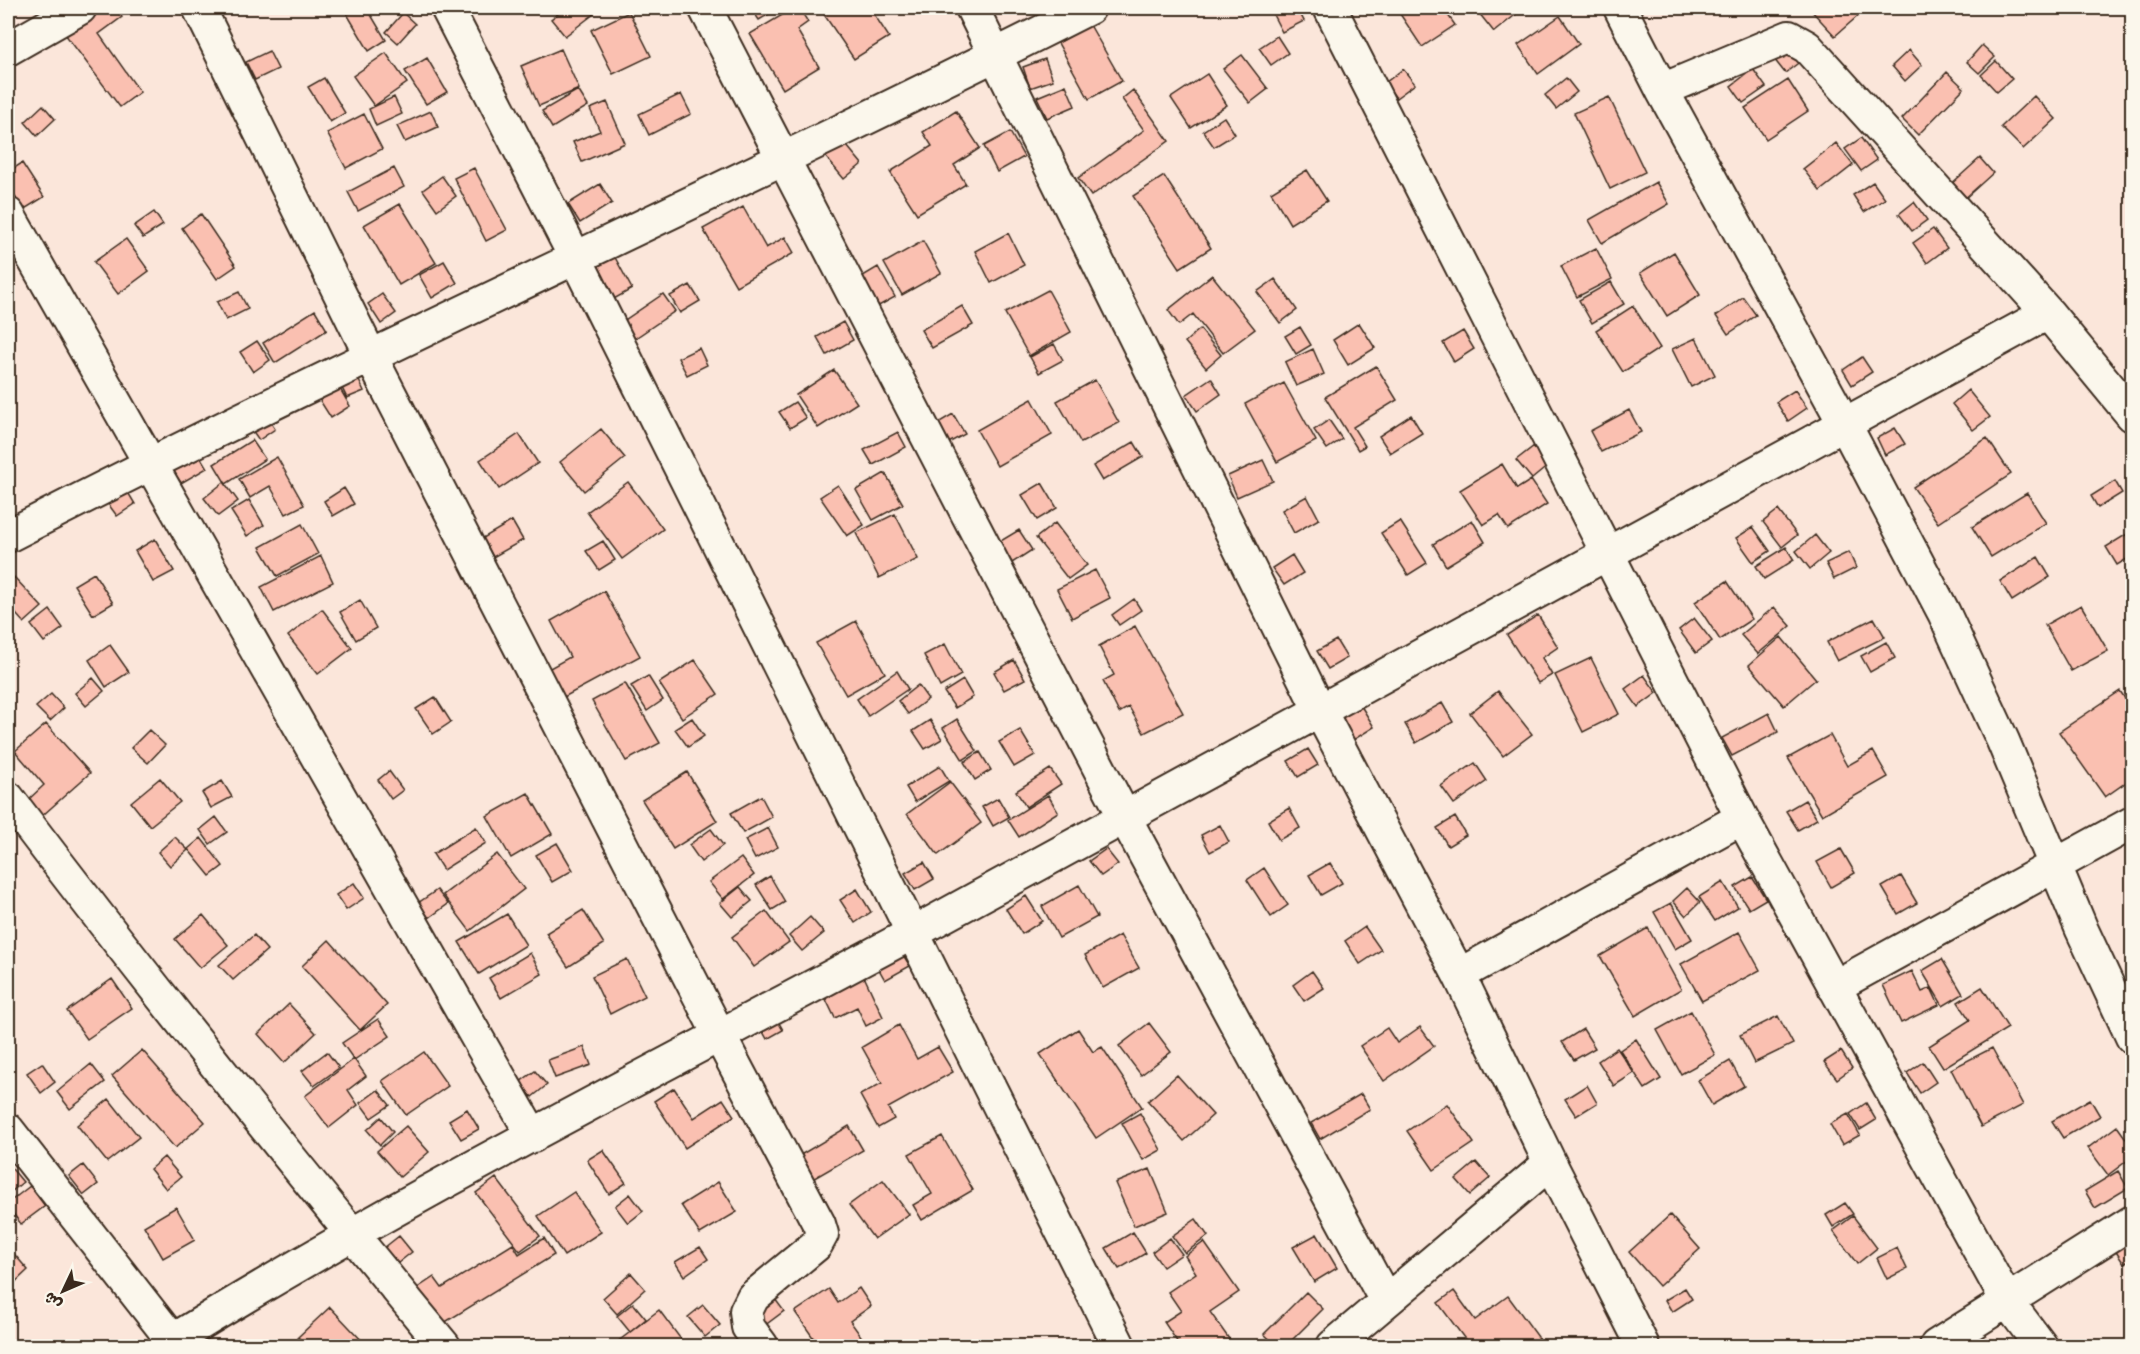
<svg xmlns="http://www.w3.org/2000/svg" width="2140" height="1354" font-family="Dekko,'Playpen Sans Arabic',sans-serif">
<rect width="100%" height="100%" fill="#fbe6da"/>
<filter id="ink" filterUnits="userSpaceOnUse"><feTurbulence type="fractalNoise" baseFrequency=".0167" numOctaves="2"/><feDisplacementMap in="SourceGraphic" scale="12" xChannelSelector="R" yChannelSelector="G"/><feConvolveMatrix kernelMatrix="1 2 1 2 8 2 1 2 1" color-interpolation-filters="sRGB"/></filter>
<g filter="url(#ink)">
<path fill="#fac0b1" stroke="#3b2a1e" stroke-width="1.5" d="M102 8H115L122 17 99 34 140 92 120 107 65 34Z
M358 8H367L386 40 369 51 347 14Z
M566 8H589L594 14 565 36 551 19Z
M751 8H779L759 20Z
M794 8H799L808 22 797 30 819 67 783 89 750 34Z
M831 8H870L889 37 854 59 823 13Z
M1273 8H1297L1304 21 1282 32 1270 9Z
M1396 8H1443L1455 25 1422 47Z
M1475 8H1524L1494 32Z
M1809 8H1867L1835 36Z
M629 12 651 56 613 74 591 30Z
M403 13 415 24 398 43 386 32Z
M1560 16 1579 44 1538 74 1518 45Z
M1090 25 1122 81 1089 99 1058 43Z
M1277 36 1288 53 1271 65 1259 48Z
M1982 45 1995 57 1979 73 1967 62Z
M1789 47 1801 61 1785 73 1774 59Z
M561 49 579 89 539 106 521 66Z
M1909 50 1922 65 1905 81 1892 66Z
M269 51 278 69 255 80 246 62Z
M386 53 407 83 374 106 353 76Z
M1242 55 1268 89 1250 103 1223 69Z
M427 58 447 92 426 104 405 71Z
M1045 59 1053 80 1030 88 1023 67Z
M1996 61 2012 79 1997 92 1981 75Z
M1403 69 1415 84 1396 98 1385 83Z
M1753 69 1766 87 1743 103 1731 86Z
M1947 72 1964 88 1918 135 1902 119Z
M1207 74 1227 105 1191 128 1171 98Z
M324 78 345 113 330 122 308 87Z
M1566 78 1577 92 1556 109 1545 95Z
M1788 80 1808 111 1766 139 1745 108Z
M1066 85 1075 106 1047 118 1037 97Z
M578 90 588 106 552 128 542 111Z
M1133 90 1169 141 1091 196 1078 178 1144 130 1122 99Z
M681 94 691 114 649 135 639 114Z
M2034 96 2056 119 2023 149 2001 127Z
M394 97 402 114 376 126 369 109Z
M1609 97 1645 172 1610 189 1574 113Z
M607 102 625 143 582 162 573 142 600 131 590 109Z
M43 105 55 119 37 136 25 122Z
M431 111 438 127 405 142 397 126Z
M956 111 980 148 954 165 966 184 917 214 890 172 932 146 923 132Z
M364 114 382 149 346 168 327 133Z
M1224 117 1235 134 1214 147 1203 131Z
M1010 132 1024 157 997 172 984 146Z
M1861 138 1877 160 1861 171 1845 149Z
M842 140 862 164 844 179 824 155Z
M1836 143 1853 165 1820 191 1803 169Z
M1980 158 1993 173 1962 201 1949 186Z
M22 163 44 197 23 210 8 185V172Z
M394 168 404 187 358 211 348 192Z
M474 168 507 230 486 241 454 178Z
M1307 170 1327 201 1290 224 1271 192Z
M442 176 456 196 437 210 423 190Z
M1164 176 1211 248 1180 268 1133 196Z
M1656 182 1669 204 1602 243 1589 220Z
M1873 182 1885 199 1864 212 1853 195Z
M600 184 612 203 580 223 568 204Z
M1914 202 1927 220 1912 231 1899 214Z
M400 204 436 263 399 285 364 225Z
M743 207 766 248 785 237 794 253 736 286 703 229Z
M154 212 163 225 143 238 134 226Z
M201 214 236 266 217 279 182 228Z
M1933 229 1947 248 1927 263 1913 243Z
M1008 233 1024 265 991 283 975 251Z
M126 239 149 271 118 294 94 262Z
M923 241 941 273 902 295 884 263Z
M1596 248 1612 279 1577 297 1561 266Z
M611 250 632 289 612 300 591 261Z
M1674 252 1700 295 1667 316 1640 273Z
M444 261 457 283 432 298 419 275Z
M878 267 895 297 875 308 858 279Z
M1212 275 1255 329 1223 353 1193 314 1179 325 1168 310Z
M1275 279 1297 310 1280 323 1257 292Z
M1611 282 1624 304 1592 323 1579 300Z
M690 285 700 301 680 313 670 296Z
M1048 290 1071 332 1029 356 1005 313Z
M239 292 248 309 226 320 217 302Z
M382 294 396 313 381 324 368 304Z
M663 294 675 311 634 339 622 322Z
M1743 297 1756 315 1728 334 1716 316Z
M962 306 973 325 932 348 921 330Z
M1633 306 1660 348 1623 372 1596 330Z
M315 310 327 330 275 363 263 343Z
M843 322 853 340 827 355 817 337Z
M1359 323 1375 348 1348 365 1333 340Z
M1300 327 1311 345 1296 354 1285 336Z
M1200 329 1221 355 1206 368 1185 342Z
M1463 331 1474 349 1454 362 1443 343Z
M1696 338 1715 375 1691 387 1672 349Z
M257 341 270 360 253 372 240 352Z
M1054 344 1063 360 1039 373 1030 357Z
M699 348 707 365 687 375 678 358Z
M1313 349 1324 374 1296 386 1285 362Z
M1862 357 1872 372 1852 385 1843 370Z
M352 366 364 391 347 398 335 374Z
M1376 366 1397 400 1353 427 1365 446 1358 450 1325 397Z
M834 370 857 403 818 428 796 395Z
M332 375 350 406 331 418 312 388Z
M1211 378 1221 394 1197 411 1186 395Z
M1095 380 1119 423 1081 443 1057 401Z
M1284 383 1316 441 1277 462 1245 404Z
M1795 390 1807 408 1788 421 1776 402Z
M1968 390 1990 417 1973 430 1952 404Z
M1032 399 1052 435 997 466 977 430Z
M795 402 806 418 790 428 779 412Z
M1629 410 1641 432 1601 452 1590 431Z
M264 412 275 429 259 440 247 423Z
M953 414 965 434 945 445 933 426Z
M1411 415 1422 433 1390 453 1379 436Z
M1329 420 1342 439 1327 449 1314 430Z
M1895 428 1905 444 1885 455 1877 438Z
M601 429 625 458 584 491 560 462Z
M8 431 14 444 8 447Z
M898 432 906 447 873 465 864 450Z
M519 434 538 463 499 489 480 460Z
M1987 438 2011 474 1938 523 1913 487Z
M252 440 265 459 226 484 214 464Z
M1134 442 1143 457 1102 481 1093 466Z
M1534 446 1549 465 1532 479 1516 460Z
M198 453 207 468 181 483 172 469Z
M277 457 304 505 286 514 270 486 250 498 239 479Z
M1263 460 1273 481 1237 497 1228 476Z
M1502 464 1517 489 1531 480 1547 504 1508 529 1499 515 1483 525 1460 490Z
M885 473 903 504 873 520 856 490Z
M2115 481 2122 493 2098 508 2091 496Z
M224 482 238 501 218 516 204 498Z
M628 482 663 529 622 559 587 512Z
M1042 483 1057 508 1037 520 1022 495Z
M123 484 135 504 117 516 103 497Z
M838 485 864 525 847 536 820 497Z
M344 488 354 504 333 516 324 501Z
M2027 493 2046 523 1991 557 1972 527Z
M1307 496 1319 519 1294 533 1282 510Z
M249 500 264 525 247 536 231 511Z
M1778 510 1797 535 1782 547 1763 522Z
M895 514 918 559 879 578 856 533Z
M1472 520 1485 542 1446 566 1433 544Z
M512 521 523 540 493 557 483 538Z
M1400 521 1427 563 1408 575 1381 533Z
M1055 523 1087 565 1068 579 1036 538Z
M302 524 318 554 277 576 260 547Z
M1753 527 1770 551 1753 562 1736 538Z
M1019 530 1032 550 1012 563 999 542Z
M2127 534 2132 543V556L2117 565 2106 547Z
M1815 535 1829 553 1810 569 1796 551Z
M155 539 174 571 153 582 135 551Z
M603 541 615 560 599 570 586 551Z
M1786 547 1794 560 1764 579 1756 566Z
M1849 552 1856 568 1834 579 1826 563Z
M1292 555 1303 573 1284 585 1272 568Z
M321 556 333 582 274 612 261 587Z
M2038 557 2050 577 2012 601 2000 581Z
M1095 570 1110 598 1072 618 1057 589Z
M94 573 113 603 93 615 74 585Z
M14 577 42 607 24 623 8 605V583Z
M1727 581 1752 619 1720 640 1695 602Z
M604 591 640 656 564 697 548 669 570 657 551 621Z
M1134 599 1141 610 1119 625 1112 615Z
M360 600 376 628 356 640 340 612Z
M2081 605 2108 651 2071 671 2045 625Z
M1774 607 1791 626 1758 654 1741 635Z
M322 609 352 648 318 674 288 636Z
M50 610 63 628 44 642 31 625Z
M1538 615 1558 647 1542 658 1552 675 1538 683 1507 635Z
M1694 618 1712 641 1696 653 1679 630Z
M1874 618 1885 637 1837 661 1827 642Z
M856 621 885 673 846 695 816 643Z
M1135 626 1183 713 1144 733 1129 707 1119 713 1103 681 1114 675 1099 646Z
M1781 637 1816 679 1784 706 1749 665Z
M1336 640 1347 658 1328 669 1317 651Z
M1886 642 1895 658 1870 672 1861 656Z
M945 644 961 675 940 687 924 655Z
M110 645 129 672 106 687 89 660Z
M1591 658 1619 714 1583 732 1555 675Z
M695 660 718 694 682 718 659 683Z
M1014 660 1025 679 1004 690 994 672Z
M897 671 908 689 868 716 857 699Z
M1644 675 1657 693 1638 707 1625 689Z
M648 676 663 700 647 711 631 686Z
M93 678 104 691 86 706 75 693Z
M963 680 973 697 955 708 944 692Z
M625 683 660 743 626 761 592 701Z
M918 685 928 699 908 714 898 701Z
M1498 691 1532 734 1503 756 1470 713Z
M2120 691 2132 709V778L2105 797 2059 732Z
M51 694 64 708 50 721 36 707Z
M435 697 451 722 433 734 416 709Z
M1358 701 1374 727 1350 742 1334 716Z
M1442 703 1453 722 1416 743 1405 724Z
M1769 713 1778 732 1732 756 1722 738Z
M692 718 704 736 688 747 675 729Z
M957 719 977 751 963 760 943 728Z
M930 720 942 739 925 749 913 731Z
M46 724 90 773 42 816 28 800 44 785 15 751Z
M149 730 165 745 148 763 131 748Z
M1020 730 1035 755 1014 767 999 742Z
M1830 735 1847 766 1873 751 1888 777 1822 815 1788 758Z
M1308 749 1318 765 1298 777 1288 761Z
M980 752 991 770 975 780 964 762Z
M1475 763 1487 781 1454 804 1441 786Z
M940 766 949 781 915 802 906 787Z
M1050 769 1061 784 1026 807 1016 791Z
M389 771 403 790 391 799 378 780Z
M687 772 717 821 673 849 642 800Z
M160 778 180 802 150 826 131 802Z
M222 781 232 797 211 808 202 793Z
M950 782 981 823 938 855 907 814Z
M528 793 552 834 511 858 487 816Z
M1048 795 1058 812 1019 837 1008 820Z
M761 796 772 817 743 833 731 813Z
M998 798 1009 817 993 826 982 807Z
M1805 800 1817 819 1798 830 1786 811Z
M1289 808 1300 828 1279 840 1268 821Z
M216 817 227 832 210 844 200 830Z
M1455 817 1466 835 1448 846 1437 828Z
M1220 825 1229 842 1210 852 1201 835Z
M476 827 486 843 443 870 433 854Z
M768 828 778 847 755 859 745 840Z
M711 829 723 845 701 862 689 845Z
M175 837 188 850 170 866 158 852Z
M201 838 223 866 210 876 188 849Z
M557 843 573 870 552 882 536 855Z
M1106 849 1118 864 1101 876 1089 861Z
M1841 849 1855 873 1831 887 1817 862Z
M497 854 524 889 470 931 443 895Z
M741 858 754 875 723 899 709 882Z
M924 862 934 879 915 890 905 873Z
M1330 863 1342 883 1321 895 1309 875Z
M1264 868 1288 905 1271 917 1247 880Z
M770 876 785 902 772 910 756 885Z
M1901 876 1917 903 1898 914 1882 887Z
M1752 877 1766 899 1749 909 1735 887Z
M1723 882 1738 907 1715 921 1699 897Z
M354 883 364 898 346 910 336 895Z
M1079 885 1097 917 1059 938 1042 906Z
M740 887 752 901 732 917 720 903Z
M1687 888 1700 902 1686 916 1673 901Z
M857 889 871 912 855 923 840 900Z
M437 890 448 904 429 918 418 903Z
M1026 896 1042 921 1022 934 1006 909Z
M1671 903 1692 939 1675 949 1654 912Z
M583 910 604 944 568 967 546 933Z
M766 911 789 942 754 967 732 937Z
M507 914 526 945 479 974 459 942Z
M203 915 228 945 200 968 175 939Z
M810 917 824 933 802 951 789 936Z
M1365 927 1381 950 1360 964 1345 941Z
M1648 928 1681 989 1635 1016 1600 956Z
M1739 932 1760 970 1702 1001 1681 964Z
M254 935 267 950 233 980 219 965Z
M1120 935 1139 968 1103 988 1085 955Z
M329 940 387 1005 360 1030 302 966Z
M900 950 910 966 885 980 876 964Z
M530 953 542 974 501 998 489 978Z
M627 959 645 996 610 1014 592 976Z
M1942 959 1963 994 1943 1006 1922 971Z
M861 970 883 1017 866 1026 857 1007 835 1018 821 989Z
M1312 971 1324 988 1304 1001 1293 985Z
M1912 971 1922 992 1931 988 1939 1005 1901 1023 1883 985Z
M112 979 132 1008 87 1039 67 1011Z
M1982 987 2008 1028 1943 1068 1929 1046 1970 1020 1958 1002Z
M289 1004 316 1033 284 1063 258 1034Z
M772 1011 783 1030 767 1039 756 1019Z
M1691 1011 1715 1055 1681 1074 1657 1030Z
M1778 1016 1793 1044 1754 1063 1740 1035Z
M378 1019 390 1036 354 1060 342 1043Z
M1149 1023 1171 1052 1141 1075 1119 1046Z
M899 1025 917 1059 938 1047 953 1072 888 1108 894 1119 878 1128 860 1095 882 1083 862 1047Z
M1420 1027 1434 1046 1384 1081 1360 1046 1387 1028 1397 1043Z
M1078 1029 1093 1052 1102 1047 1142 1107 1096 1138 1040 1054Z
M1583 1029 1595 1048 1574 1060 1562 1042Z
M1636 1039 1661 1079 1645 1089 1620 1050Z
M584 1047 591 1065 555 1078 548 1060Z
M1617 1048 1634 1073 1614 1086 1598 1061Z
M1992 1048 2023 1105 1981 1127 1951 1069Z
M142 1050 205 1122 175 1148 112 1076Z
M1841 1051 1852 1068 1837 1079 1824 1062Z
M327 1052 339 1068 314 1086 302 1071Z
M424 1052 448 1086 406 1115 382 1081Z
M354 1059 366 1076 348 1090 358 1105 329 1128 305 1096Z
M1730 1061 1744 1086 1712 1105 1698 1080Z
M1923 1062 1936 1082 1920 1093 1907 1073Z
M42 1063 55 1082 41 1093 27 1073Z
M91 1064 105 1082 70 1109 57 1092Z
M535 1071 547 1085 532 1097 520 1082Z
M1177 1075 1213 1115 1184 1141 1148 1101Z
M1587 1085 1597 1103 1576 1116 1565 1099Z
M674 1088 694 1118 723 1099 734 1116 685 1148 654 1101Z
M378 1090 390 1105 371 1118 360 1103Z
M1361 1094 1370 1109 1320 1139 1311 1123Z
M109 1099 139 1137 107 1162 77 1125Z
M2090 1099 2100 1116 2063 1138 2052 1121Z
M1866 1103 1876 1120 1860 1130 1850 1114Z
M1447 1104 1474 1143 1434 1170 1407 1131Z
M467 1109 479 1129 461 1139 449 1120Z
M1140 1113 1161 1150 1143 1160 1122 1123Z
M1848 1114 1860 1135 1842 1145 1830 1124Z
M381 1117 393 1132 380 1145 367 1130Z
M406 1126 429 1152 400 1177 377 1151Z
M849 1126 863 1150 811 1180 797 1157Z
M2117 1126 2132 1147V1157L2108 1175 2088 1148Z
M942 1136 973 1190 922 1220 913 1205 932 1194 909 1154Z
M603 1150 626 1183 609 1194 587 1160Z
M164 1157 181 1177 166 1189 150 1169Z
M1476 1162 1490 1178 1470 1195 1456 1179Z
M8 1164 23 1182 11 1192 8 1188Z
M83 1165 98 1184 84 1195 69 1176Z
M1150 1169 1168 1212 1134 1226 1115 1183Z
M2118 1171 2128 1188 2095 1208 2085 1191Z
M496 1178 540 1236 520 1251 476 1193Z
M883 1180 909 1214 874 1239 849 1205Z
M718 1182 737 1212 700 1234 681 1205Z
M30 1186 45 1206 21 1224 8 1207V1203Z
M574 1192 601 1232 564 1256 538 1216Z
M630 1194 643 1211 628 1223 615 1206Z
M1845 1203 1853 1214 1833 1227 1826 1215Z
M176 1207 195 1240 163 1258 144 1226Z
M1670 1215 1700 1249 1659 1286 1629 1252Z
M1853 1216 1877 1248 1857 1264 1833 1231Z
M1196 1219 1208 1236 1185 1253 1172 1236Z
M1133 1232 1146 1253 1119 1269 1106 1248Z
M1317 1234 1337 1268 1314 1282 1293 1247Z
M399 1236 412 1252 393 1267 380 1251Z
M544 1238 554 1255 439 1326 416 1289 434 1277 442 1288 513 1244 519 1254Z
M1170 1238 1182 1254 1163 1267 1152 1252Z
M2132 1239V1259L2124 1264 2111 1244Z
M1204 1242 1239 1292 1210 1312 1234 1346H1180L1164 1322 1181 1311 1168 1292 1196 1273 1185 1256Z
M8 1247 28 1270 10 1287 8 1284Z
M700 1247 708 1259 684 1276 675 1262Z
M1897 1248 1907 1269 1887 1279 1877 1258Z
M631 1273 645 1289 617 1314 603 1298Z
M859 1288 871 1306 850 1321 868 1346H819L795 1312 829 1289 838 1303Z
M1685 1288 1692 1299 1672 1312 1665 1300Z
M1454 1291 1475 1320 1508 1296 1541 1341 1534 1346H1470L1438 1303Z
M1306 1292 1323 1309 1286 1346H1277L1264 1334Z
M772 1295 784 1311 764 1326 752 1310Z
M633 1303 646 1319 630 1332 617 1316Z
M703 1305 720 1325 705 1337 688 1317Z
M330 1307 367 1346H306L298 1337Z
M659 1310 683 1342 678 1346H612Z"/>
<g fill="none" stroke-linecap="round" stroke-linejoin="round">
<g stroke="#3b2a1e" stroke-width="36">
<path id="street" d="M199 8 370 355 730 1056 819 1224 822 1234 816 1245 753 1297 746 1311 748 1327 762 1346
M447 8 576 259 1119 1346
M705 8 1125 818 1386 1301
M972 8 1321 713 1459 975 1550 1163 1643 1346
M1330 8 1742 818 2007 1301 2041 1346
M1620 8 1662 90 1844 423 1944 613 2003 741 2082 930 2132 1037
M8 49 80 8
M1662 90 1789 37 1807 47 2048 313 2132 415
M8 214 533 1136
M8 536C364 353 731 189 1089 8
M8 798C149 984 295 1166 444 1346
M1459 975 1742 818
M1834 987 2132 823
M8 1130 173 1341
M164 1346C408 1194 667 1065 920 929 1297 726 1671 517 2048 313
M1333 1346 1550 1163
M1936 1346 2132 1222"/>
</g>
<use href="#street" stroke="#fbf7ec" stroke-width="32"/>
</g>
</g>
<rect width="2140" height="1354" fill="none" stroke="#fbf7ec" stroke-width="30"/>
<rect x="15" y="15" width="2110" height="1324" fill="none" stroke="#3b2a1e" stroke-width="2" filter="url(#ink)"/>
<g transform="translate(63 1291) rotate(226)" stroke="#fbf7ec" stroke-width="4.5" paint-order="stroke">
<path d="M0-4.5L10 22L0 15L-10 22Z" fill="#3b2a1e"/>
<text y="-9" font-size="16" font-weight="bold" text-anchor="middle" fill="#3b2a1e">ش</text>
</g>
</svg>
